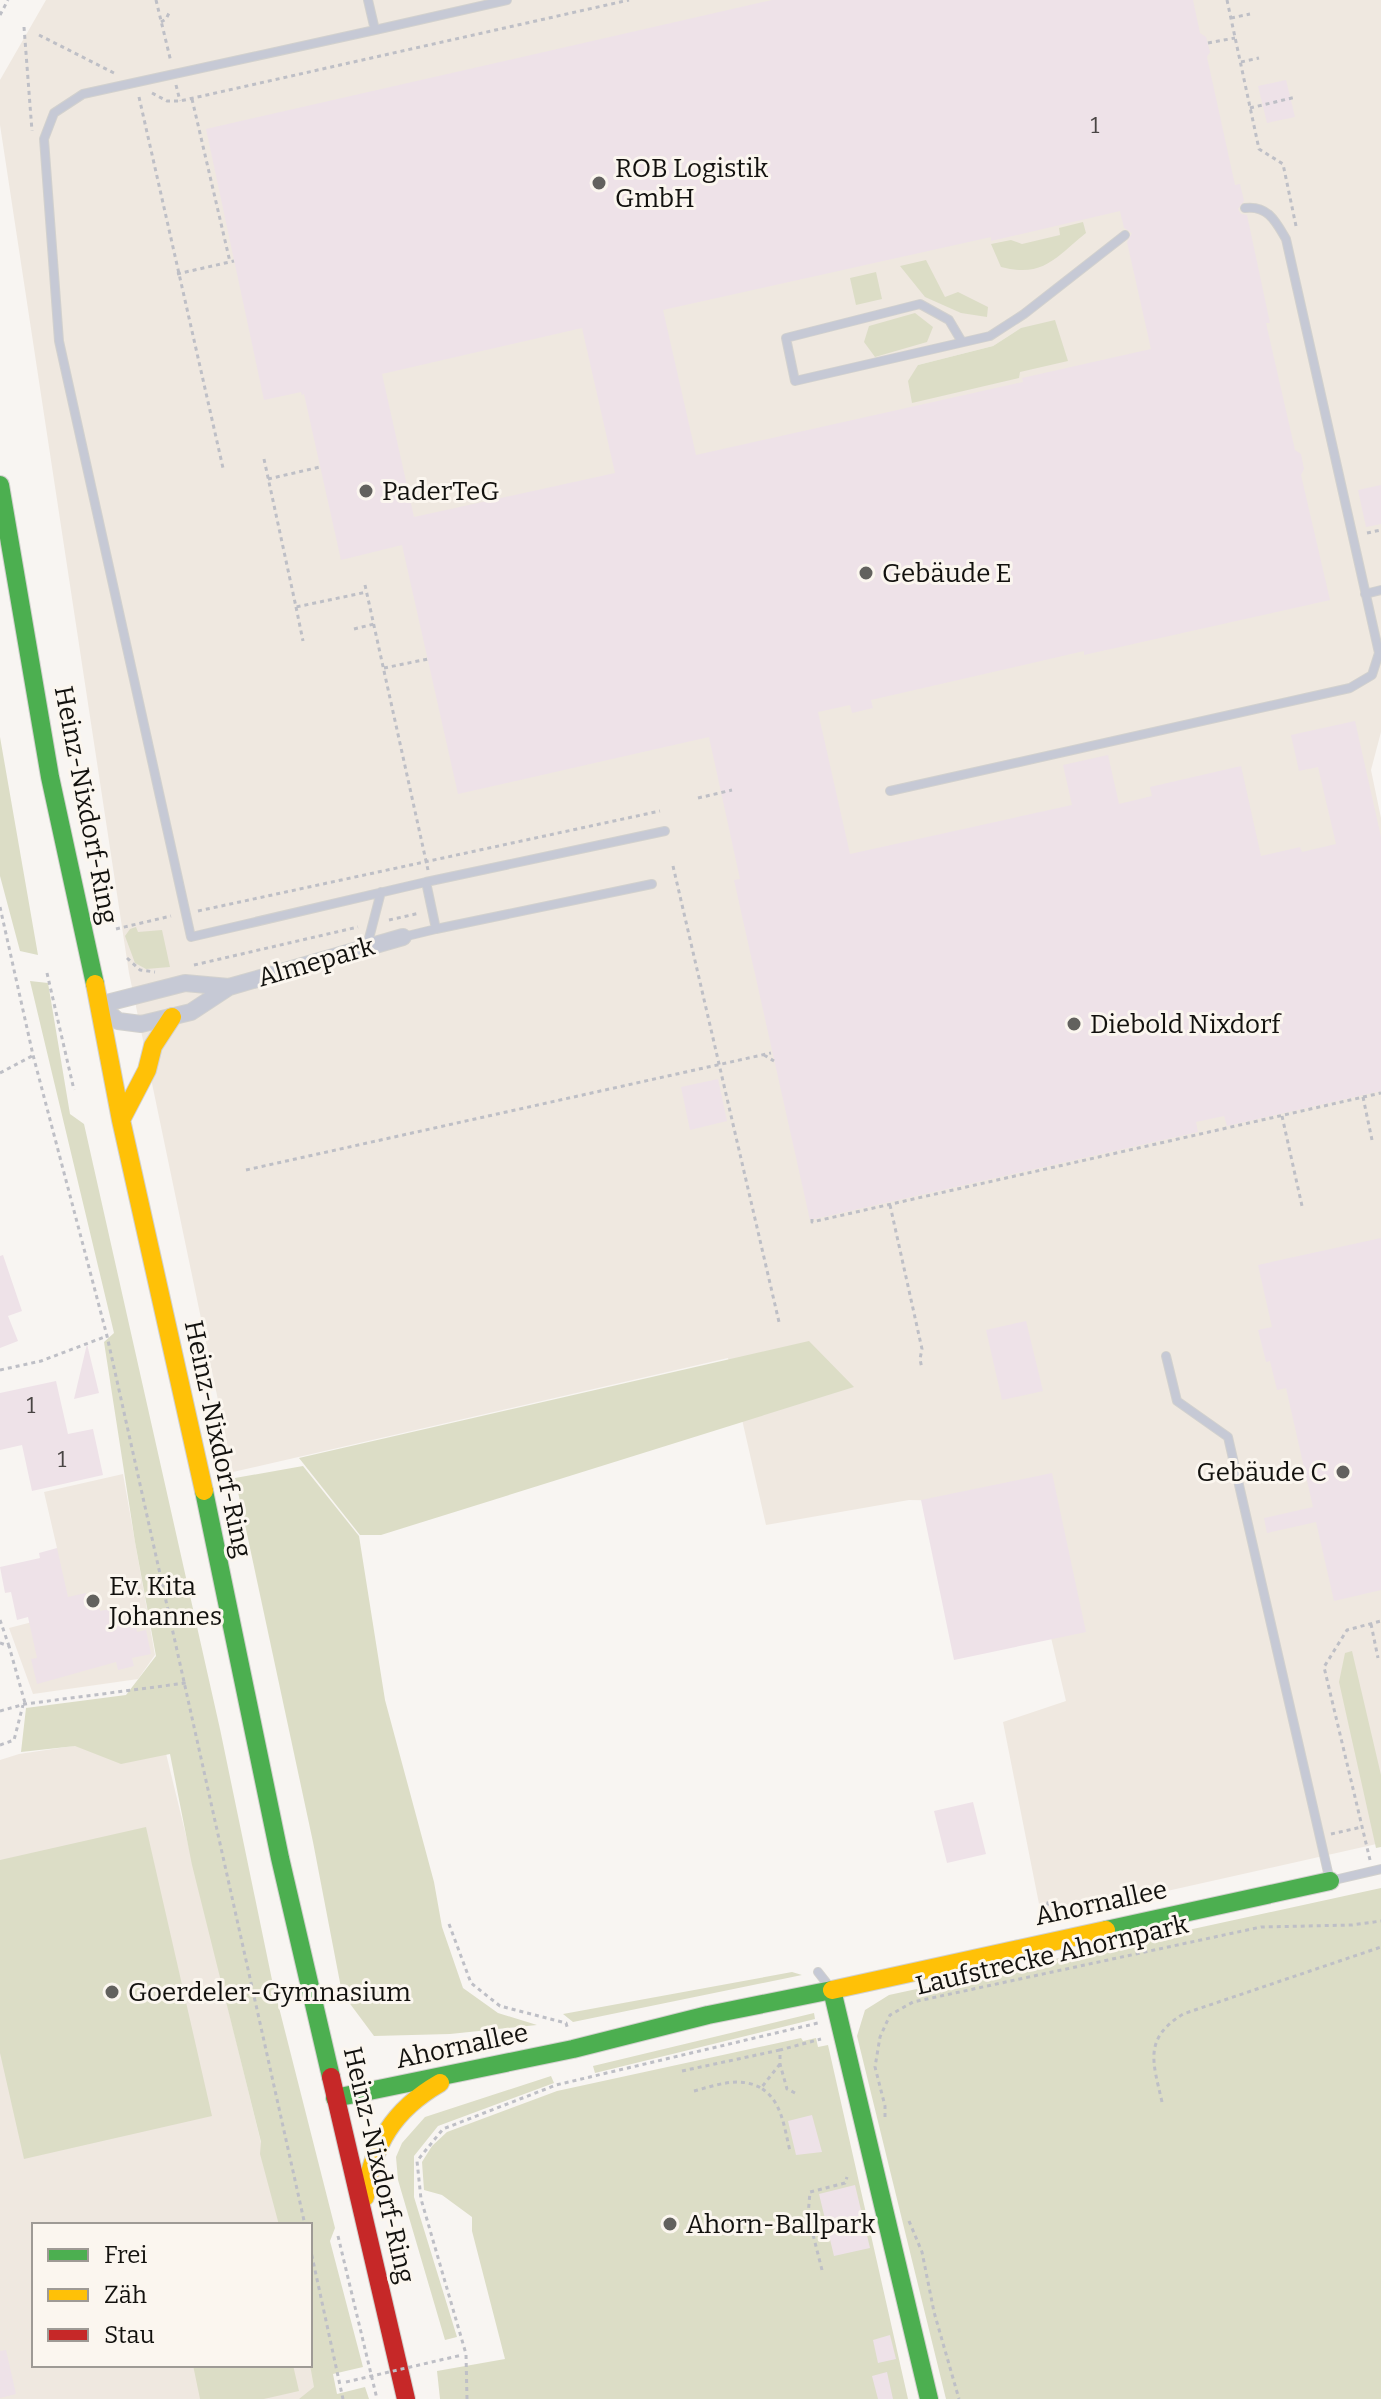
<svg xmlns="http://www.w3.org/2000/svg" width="1381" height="2399" font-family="Bitter,serif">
<rect width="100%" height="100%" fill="#f8f5f2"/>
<path fill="#efe8e0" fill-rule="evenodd" d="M46 0H1381V732L1371 770 1381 818V1843L1042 1919 1003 1722 1066 1701 1019 1502 909 1500 766 1525 728 1358 233 1472 129 973 0 125V80ZM1021 328 912 403 918 365 993 346Z
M123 1474 155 1655 138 1679 33 1694 9 1628 44 1619 57 1548 44 1492Z
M161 1733 281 2225H34V2365H310L323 2399H0V1760L19 1754Z"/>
<path fill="#dcddc6" d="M1083 222 1086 233C1055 258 1043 278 1001 267L991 244 1011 240 1022 244 1060 235 1059 228Z
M926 260 945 297 958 292 988 307 987 317 961 313 925 297 900 266Z
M876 272 882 299 856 305 850 278Z
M915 313 933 327 927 342 875 357 864 342 869 326Z
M1055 320 1068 361 1020 372 1019 378 912 403 908 381 918 365 993 346 1021 328Z
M0 737 38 955 20 951 0 876Z
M136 927 138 932 162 930 170 967 146 969 135 963 125 936 130 929Z
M30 981 48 983 70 1114 84 1124 220 1729 272 1980 335 2228 330 2241 363 2367 333 2374 337 2394 365 2387 369 2399H299L314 2387 310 2365V2225H279L260 2154 261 2142 192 1865 170 1754 121 1764 75 1746 21 1752 26 1708 126 1695 156 1656 135 1542 104 1342 114 1333Z
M809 1341 854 1387 381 1535H360L299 1458Z
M303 1466 359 1536 385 1700 434 1882 442 1927 463 1988 498 2013 537 2025 450 2034 374 2036 342 1993 313 1842 235 1478Z
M1352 1651 1381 1775V1847L1376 1848 1339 1682 1345 1653Z
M146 1827 212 2116 24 2159 0 2053V1860Z
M1381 1888V2399H946L857 2036 865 2010 889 1995Z
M792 1972 802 1975 573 2022 563 2014Z
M814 2013 815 2019 595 2073 593 2066Z
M801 2038 803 2041 816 2038 818 2047 828 2045 908 2399H440L437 2371 505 2359 472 2231V2217L442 2195 424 2190 422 2162 432 2146 447 2132 557 2091Z
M551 2076 554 2083 438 2126 414 2156V2197L457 2337 445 2340 398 2180 396 2157 402 2143 425 2117Z
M193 2365H293L299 2391 264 2399H200Z"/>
<path fill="#eee2e8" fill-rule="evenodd" d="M772 0H1193L1200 33 1206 37 1210 52 1207 57 1235 185 1240 184 1244 201 1238 209 1241 214 1247 215 1270 323H1266L1295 450 1301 454 1304 469 1301 475 1330 600 1084 655V651L871 700 873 708 852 713 850 705 818 712 850 854 1072 805 1063 765 1108 755 1119 804 1152 796 1150 787 1241 766 1261 856 1300 847 1302 852 1336 844 1318 767 1299 771 1291 735 1355 721 1381 837V1091L1227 1126 1224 1116 1196 1122 1198 1132 810 1220 734 880 740 879 709 737 458 794 402 545 341 560 304 394 302 395 301 392 264 400 206 129ZM1120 211 1124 228 1132 233 1127 242 1151 349 1022 378 1023 382 696 455 663 310 991 237V241ZM582 328 615 473 414 517 382 374Z
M1286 80 1295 117 1267 123 1258 86Z
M1381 485V524L1366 527 1358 490Z
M718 1079 727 1121 690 1130 681 1087Z
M1381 1238V1590L1334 1601 1316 1522 1267 1533 1264 1518 1313 1507 1286 1388 1277 1390 1270 1361 1266 1362 1258 1330 1272 1327 1258 1265Z
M3 1255 22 1311 8 1316 18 1341 0 1348V1256Z
M1026 1321 1043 1391 1002 1400 986 1330Z
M87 1344 99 1393 74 1399Z
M56 1381 68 1434 93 1429 103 1475 32 1491 22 1445 0 1450V1393Z
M1052 1473 1086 1632 954 1660 921 1500Z
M57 1548 68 1597 86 1593 88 1601 97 1599 100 1611 111 1609 113 1617 121 1615 124 1627 135 1624 137 1632 146 1630 151 1654 132 1658 134 1666 118 1670 116 1662 37 1684 31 1659 37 1658 28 1617 17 1620 11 1592 5 1593 0 1567 40 1558 39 1553Z
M973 1802 986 1854 947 1863 934 1811Z
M812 2115 822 2152 796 2155 788 2121Z
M855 2185 870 2248 834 2256 819 2194Z
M890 2335 896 2359 878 2363 873 2340Z
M6 2350 16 2394 0 2398V2351Z
M887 2372 893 2399H878L872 2376Z"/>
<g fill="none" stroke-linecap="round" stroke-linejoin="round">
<g stroke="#d2d1ce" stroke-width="10">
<path id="lane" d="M368 0 375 30 507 0
M375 30 83 94 54 113 44 139 59 341 191 937 426 882 436 929 403 937
M962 342 949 320 920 304 786 338 795 381 990 336 1024 314 1125 235
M1365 594 1381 590
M890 791 1350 688 1372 675 1379 653 1286 239C1276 222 1268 205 1245 208
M426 882 665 831
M436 929 652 884
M367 946 381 892
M1166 1356 1177 1401 1228 1437 1330 1881 1381 1869
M818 1972 829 1986"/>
</g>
<g stroke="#d2d1ce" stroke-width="18">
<path id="street" d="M99 1005 118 1021 141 1024 191 1012 229 987 403 937
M99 1005 185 983 229 987"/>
</g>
<g stroke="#d2d1ce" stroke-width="20">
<path id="fast" d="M0 485 50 777 95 984
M204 1491 280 1858 331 2077
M1106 1930 1330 1881
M335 2098 573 2049 708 2015 832 1990 929 2399"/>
</g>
<g stroke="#d2d1ce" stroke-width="20">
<path id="slow" d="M95 984 121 1120 204 1491
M121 1120 147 1070 153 1046 172 1017
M832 1990 1106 1930
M365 2197C373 2144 393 2110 440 2083"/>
</g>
<g stroke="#d2d1ce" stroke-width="20">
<path id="jam" d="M331 2077 406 2399"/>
</g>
<path stroke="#bebfc6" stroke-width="3" stroke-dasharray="4 4" stroke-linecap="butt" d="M156 0 171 62
M1227 0 1259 149 1283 164 1296 226
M0 15 8 0
M1231 18 1250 14
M161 22 166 19 169 13
M24 27 32 131
M39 35 114 73
M1208 43 1235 38
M1241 62 1259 58
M176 85 180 101
M152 93 167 101H180L629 0
M139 97 223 468
M192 99 230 262
M1250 108 1296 97
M177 274 234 261
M264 459 296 607 367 592
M268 479 320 467
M1367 533 1381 530
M365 585 428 870
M296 607 303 641
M354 629 374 624
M384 668 428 659
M698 798 732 790
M673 866 779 1322
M0 907 33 1055 107 1336 305 2225
M198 911 660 811
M389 920 420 913
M116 929 171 916
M127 958 140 970 155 972
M194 965 358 927
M47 973 74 1090
M764 1055 774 1061
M0 1073 32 1056
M1363 1097 1372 1140
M1282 1116 1302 1206
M246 1170 771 1053
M890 1205 922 1349 920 1359 922 1369
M812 1219V1222L1381 1093
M0 1370 41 1361 107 1336
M0 1620 9 1646
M1371 1624 1378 1658
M0 1643 9 1646 25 1703
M0 1711 25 1704 186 1683
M0 1745 14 1740 23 1705
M1331 1834 1362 1827
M1370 1860 1324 1667 1347 1630 1381 1621
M1044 1921 1049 1898
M449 1924 471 1983 500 2006 566 2023 568 2030
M780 2064 761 2088C782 2101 784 2127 790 2151
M682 2071 780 2050
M694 2091C717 2085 739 2076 761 2088
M795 2093 787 2089 780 2064V2050L821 2039
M1162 2102C1153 2062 1143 2039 1183 2014L1381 1947
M885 2117V2106L875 2067 880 2037 890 2015 913 2002 1261 1927 1352 1925 1381 1921
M909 2221 922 2252 934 2312 959 2399
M338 2236 377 2399
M310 2247 343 2399
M822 2270 808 2215 810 2192 845 2183 847 2177
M467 2399 466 2354 421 2199 417 2161 443 2129 556 2085 818 2023"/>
<use href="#lane" stroke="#c6c9d5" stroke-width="8"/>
<use href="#street" stroke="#c6c9d5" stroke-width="16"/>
<use href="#fast" stroke="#4caf50" stroke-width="18"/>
<use href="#slow" stroke="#ffc107" stroke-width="18"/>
<use href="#jam" stroke="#c62828" stroke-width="18"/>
<path stroke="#bebfc6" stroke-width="3" stroke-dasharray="4 4" stroke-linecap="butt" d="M346 2382 462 2355"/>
</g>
<g fill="#62615e" stroke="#fbf6ef" stroke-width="3">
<circle cx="599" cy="183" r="8"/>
<circle cx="366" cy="491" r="8"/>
<circle cx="866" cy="573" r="8"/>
<circle cx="1074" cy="1024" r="8"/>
<circle cx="1343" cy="1472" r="8"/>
<circle cx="93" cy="1601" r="8"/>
<circle cx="112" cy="1992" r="8"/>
<circle cx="670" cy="2224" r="8"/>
</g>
<g text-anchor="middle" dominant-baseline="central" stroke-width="6" stroke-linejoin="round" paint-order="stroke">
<g font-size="22" fill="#494544">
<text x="1095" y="125">1</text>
<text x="31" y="1405">1</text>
<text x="62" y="1459">1</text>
</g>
<g font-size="26" fill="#12110e" stroke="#fbf6ef" text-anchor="start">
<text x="615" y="168">ROB Logistik<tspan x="615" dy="30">GmbH</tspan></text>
<text x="382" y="491">PaderTeG</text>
<text x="882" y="573">Gebäude E</text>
<text x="1090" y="1024">Diebold Nixdorf</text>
<text x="1327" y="1472" text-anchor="end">Gebäude C</text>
<text x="109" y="1586">Ev. Kita<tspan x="109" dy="30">Johannes</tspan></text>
<text x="128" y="1992">Goerdeler-Gymnasium</text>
<text x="686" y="2224">Ahorn-Ballpark</text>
</g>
<g font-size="26" fill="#12110e" stroke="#fbf6ef">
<text transform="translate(86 805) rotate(79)">Heinz-Nixdorf-Ring</text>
<text transform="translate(316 962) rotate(-16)">Almepark</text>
<text transform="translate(218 1439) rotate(78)">Heinz-Nixdorf-Ring</text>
<text transform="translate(1101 1903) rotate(-12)">Ahornallee</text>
<text transform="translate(1052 1955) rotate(-13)">Laufstrecke Ahornpark</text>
<text transform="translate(462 2046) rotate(-12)">Ahornallee</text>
<text transform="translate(379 2165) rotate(77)">Heinz-Nixdorf-Ring</text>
</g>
</g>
<rect x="32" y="2223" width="280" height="144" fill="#fbf6ef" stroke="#9e9a95" stroke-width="2"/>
<rect x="48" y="2249" width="40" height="12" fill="#4caf50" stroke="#9e9a95" stroke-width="2"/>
<text x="104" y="2263" font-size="24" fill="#12110e">Frei</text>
<rect x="48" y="2289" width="40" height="12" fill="#ffc107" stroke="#9e9a95" stroke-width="2"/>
<text x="104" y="2303" font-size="24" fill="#12110e">Zäh</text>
<rect x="48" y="2329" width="40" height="12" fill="#c62828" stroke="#9e9a95" stroke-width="2"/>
<text x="104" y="2343" font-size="24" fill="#12110e">Stau</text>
</svg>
